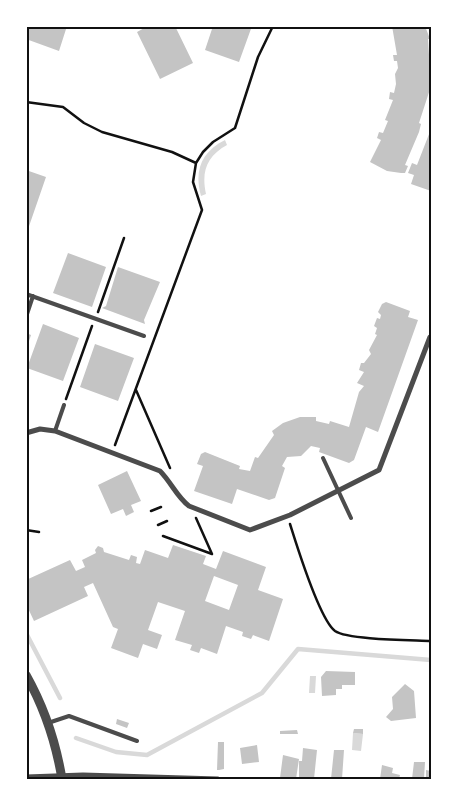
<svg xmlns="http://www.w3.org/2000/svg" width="457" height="805" font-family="'DM Sans',sans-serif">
<rect width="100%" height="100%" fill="#fff"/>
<path fill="#d9d9d9" d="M225 140 227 145C207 156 201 171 206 194L201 196C194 171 201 152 225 140Z
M310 676H316L315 693H309Z
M353 733 363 734 361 751 352 750Z"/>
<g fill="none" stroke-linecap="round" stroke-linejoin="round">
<path stroke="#d9d9d9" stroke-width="4.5" d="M26 633 60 698
M76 738 116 752 147 755 262 693 298 649 431 660"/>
</g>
<path fill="#c4c4c4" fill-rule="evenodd" d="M28 26H67L59 51 26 39Z
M148 26H175L193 63 160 79 137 32Z
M213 26H252L239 62 205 50Z
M392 26H425L430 39H428L431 86 419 123 421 124 419 132 405 165 408 166 405 173H401L387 171 370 162 381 140 377 138 379 132 383 133 388 121 385 120 393 100 389 99 390 92 394 93 396 84 395 74 398 68 397 61H394L393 55H397Z
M431 129V191L411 184 414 175 408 173 412 163 417 165Z
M26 170 46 177 27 232H26Z
M68 253 106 267 92 307 53 293Z
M118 267 160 282 144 320 145 324 102 308 106 306Z
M386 302 410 311 408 317 418 320 378 432 366 427 354 460 349 463 319 452 320 448 311 446 301 456 287 457 282 466 285 468 275 498 269 500 237 489 232 504 194 491 203 466 197 464 201 454 205 452 240 466 239 469 250 471 255 457 258 458 274 435 272 431 283 423 300 417H316V421L329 424 330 421 349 427 359 392 364 386 357 383 364 372 359 370 361 363H364L371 354 369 350 377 335 375 334 377 328 374 326 377 318 380 319 381 315 378 312 382 304Z
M43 324 79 338 63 381 27 368Z
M26 333 31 335 27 347H26Z
M95 344 134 358 118 401 80 387Z
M127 471 141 501 131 505 134 512 126 516 123 509 111 514 98 485Z
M173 545 206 556 203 564 216 569 223 551 266 567 258 590 283 599 269 641 253 635 251 639 242 636 243 632 226 626 217 654 201 648 199 653 190 650 192 645 175 640 185 611 158 602 148 630 162 635 157 649 143 644 138 658 111 648 118 629 113 627 93 583 84 587 88 596 34 621 26 604V580L70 560 76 571 85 567 82 560 96 553 95 550 98 546 103 548 104 552 129 560 131 555 137 557 136 563 140 564 145 550 168 558ZM214 576 238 585 229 610 205 601Z
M326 671 355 672V685H342V689H336V695L322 696 321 677Z
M405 684 414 691 416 718 391 721 386 717 393 709 392 697Z
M117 719 129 723 127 728 116 724Z
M354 729H363V734L353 733Z
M297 730 298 734H280V731Z
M218 742H224V769L219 770H217Z
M257 745 259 762 242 764 240 748Z
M303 748 317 750 314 779H299V761H302Z
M334 750H344L342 779H331Z
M283 755 299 759 296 779 280 778Z
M414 762H425L424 779H412Z
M382 765 393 768 392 773 400 775 399 779H380Z
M426 770 431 771V779H426Z"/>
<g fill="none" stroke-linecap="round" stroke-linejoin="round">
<path stroke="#111" stroke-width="2.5" d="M26 102 63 107 84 123 102 132 172 152 196 163
M98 312 124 238
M136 390 170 468
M66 399 92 326
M115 445 202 210 193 182 196 163 203 152 213 142 235 128 258 57 273 26
M151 511 161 507
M290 524C297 546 319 619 335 631 348 640 412 640 431 641
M158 525 167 521
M26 530 39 532
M163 536 212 554 196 518"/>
<path stroke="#4c4c4c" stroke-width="4" d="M26 294 144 336
M26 317 33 296
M55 431 64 405
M323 458 351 518
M48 723 69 716 137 741"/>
<path stroke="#4c4c4c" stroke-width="5" d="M26 433 40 429 55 431 160 471C171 482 177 497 189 506L250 530 290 515 379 470 430 337
M26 777 83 775 218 779"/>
<path stroke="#4c4c4c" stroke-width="9" d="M26 675C44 707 56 743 62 779"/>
</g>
<rect width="457" height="805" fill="none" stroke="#ffffff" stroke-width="55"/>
<rect x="28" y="28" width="402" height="750" fill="none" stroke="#111" stroke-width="2"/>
</svg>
